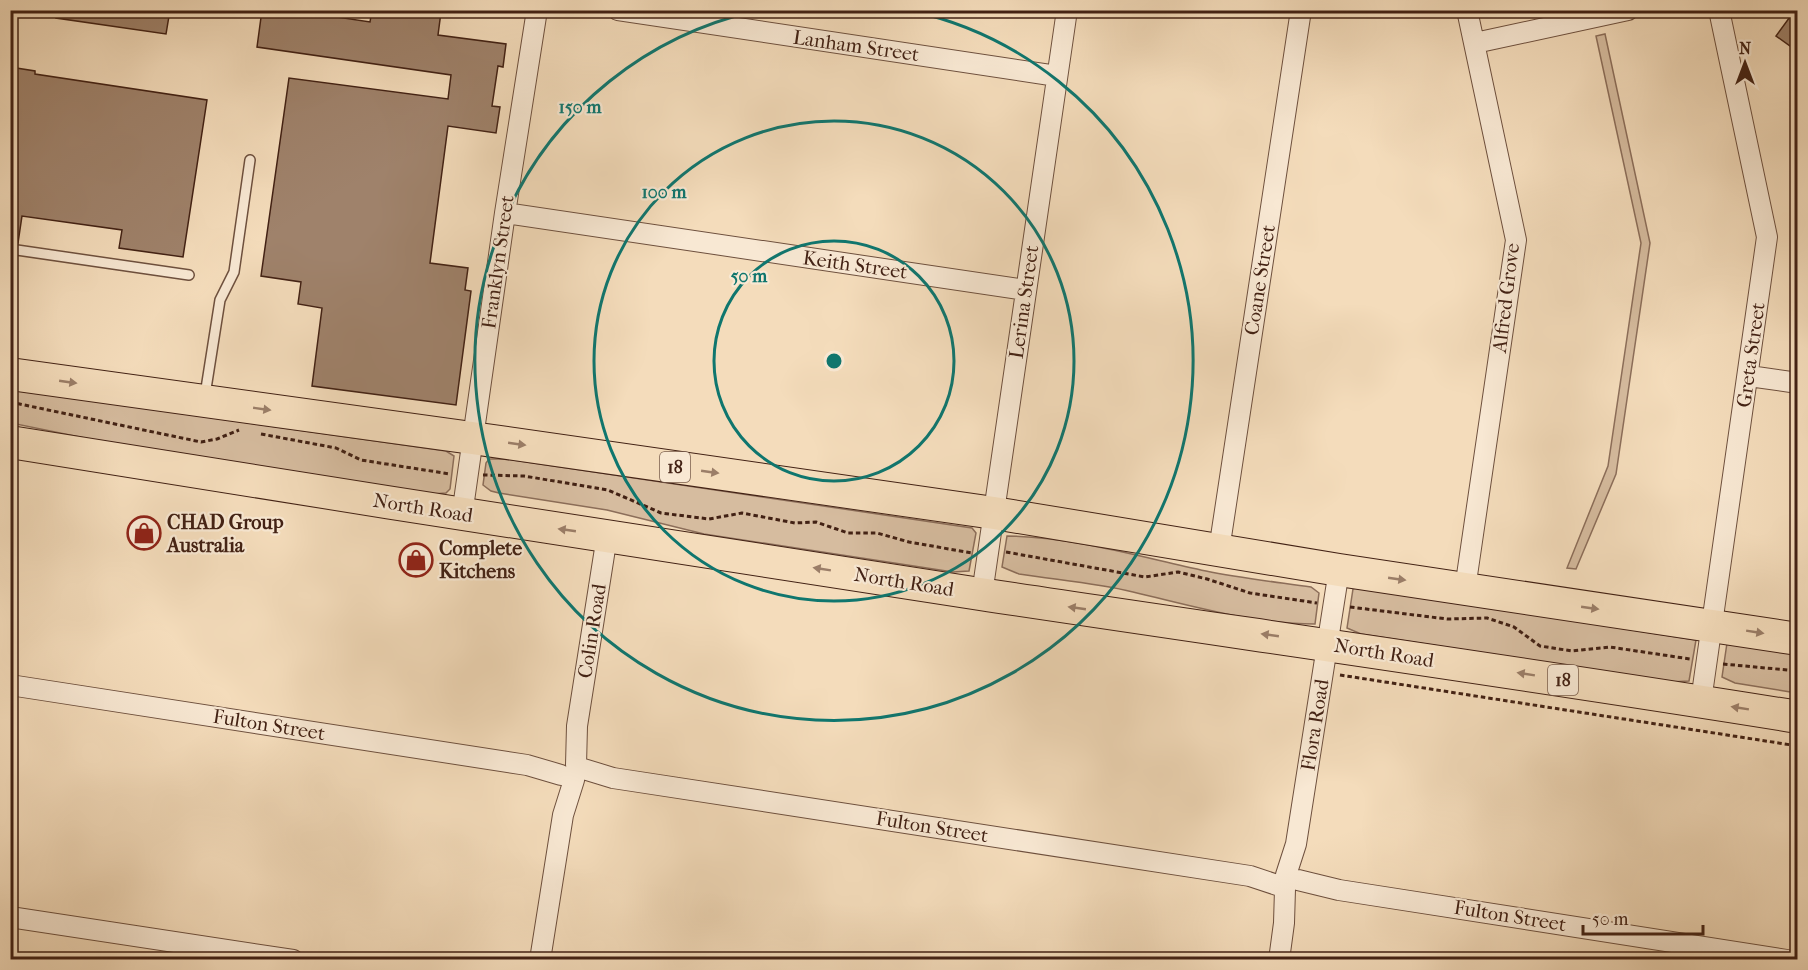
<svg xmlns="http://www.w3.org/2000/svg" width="1808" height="970" font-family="'IM FELL French Canon',serif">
<rect width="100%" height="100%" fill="#f4dcbb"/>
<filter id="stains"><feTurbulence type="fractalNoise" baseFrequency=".00333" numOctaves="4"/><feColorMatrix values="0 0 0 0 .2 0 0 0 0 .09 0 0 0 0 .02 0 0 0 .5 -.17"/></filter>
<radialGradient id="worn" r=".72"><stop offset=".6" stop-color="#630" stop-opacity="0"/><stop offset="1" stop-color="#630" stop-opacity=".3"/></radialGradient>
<path fill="#d6bc9f" stroke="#8c6e5a" stroke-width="1.5" d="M1605 34 1650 243 1616 474 1576 569 1567 568 1608 466 1641 243 1596 36Z
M11 389 446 451 454 456 450 489 446 493 432 494 109 443 11 423Z
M489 459H506L972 528 976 533 969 571 953 572 704 534 607 510 499 493 491 491 483 485 486 463Z
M1007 536C1075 537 1140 557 1206 571 1240 578 1276 582 1311 587L1319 593 1315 624C1253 624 1193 606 1133 592 1096 583 1057 580 1019 574L1002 567Z
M1358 587 1696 640 1689 681 1670 682 1361 634 1347 628 1353 589Z
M1727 643 1797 651V693L1735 683 1722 677Z"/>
<path fill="#9f826b" stroke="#422114" stroke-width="1.5" d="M57 10H170L166 34 56 18Z
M262 10H290L370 22 372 10H432L441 12 438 35 506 44 503 67 498 66 492 106 500 107 496 133 448 126 430 263 468 268 465 290 471 291 456 405 312 386 322 308 298 304 301 282 261 276 289 78 448 99 451 75 257 47Z
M1795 10H1797V51L1776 36Z
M10 67 35 71V74L207 100 183 257 119 248 122 230 22 216 18 243 10 242Z"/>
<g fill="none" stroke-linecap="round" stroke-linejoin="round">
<g stroke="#6e503e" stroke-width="12">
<path id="service" d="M10 249 189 275
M205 395 220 300 234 272 250 160"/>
</g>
<g stroke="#6e503e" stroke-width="22">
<path id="minor" d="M618 10 1057 76
M1475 43 1628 10
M505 213 1026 290
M1749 376 1798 383
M462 515 505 213 537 10
M1219 550 1301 10
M1465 589 1516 240 1467 10
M982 594 1067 10
M10 685 527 765 561 775
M1701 701 1767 237 1719 10
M576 765 577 726 607 536
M577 767 613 778 1250 876 1283 887
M1286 875 1296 844 1339 570
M1298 880 1339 890 1787 960
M10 917 293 960
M540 960 563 815 574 780
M1279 960 1284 923 1285 889"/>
</g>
<g stroke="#422114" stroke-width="34">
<path id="trunk" d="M10 374 472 438 994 513 1339 570 1798 639
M10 442C333 494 657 545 980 594 1253 635 1525 673 1798 717"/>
</g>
<path stroke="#422114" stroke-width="3" stroke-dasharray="4.5 3" stroke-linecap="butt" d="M10 402 201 442 217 439 239 430
M261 434 336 448 361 460 450 474
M483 475 524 476 608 490 661 513 709 519 742 513 795 523 816 522 848 533H877L909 542 972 553
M1006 552 1145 577 1178 572 1207 579 1250 593 1317 603
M1350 607 1447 619 1487 618 1514 627 1540 646 1572 651 1610 647 1690 659
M1723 664 1798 671
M1340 675 1798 746"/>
<use href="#service" stroke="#f8e8d3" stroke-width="9"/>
<use href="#minor" stroke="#f8e8d3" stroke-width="20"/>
<use href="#trunk" stroke="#f4dcbb" stroke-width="32"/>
</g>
<defs><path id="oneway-solid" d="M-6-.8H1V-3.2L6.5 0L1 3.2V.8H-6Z" transform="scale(1.5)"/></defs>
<g fill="#9b7e68">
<use href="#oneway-solid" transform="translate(68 382) rotate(8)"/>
<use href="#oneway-solid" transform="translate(262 409) rotate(8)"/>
<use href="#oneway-solid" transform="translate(517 444) rotate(8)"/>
<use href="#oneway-solid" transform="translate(710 472) rotate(8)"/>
<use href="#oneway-solid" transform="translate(567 530) rotate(-172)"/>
<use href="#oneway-solid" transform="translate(822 569) rotate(-171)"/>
<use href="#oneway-solid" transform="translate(1397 579) rotate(8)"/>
<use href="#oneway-solid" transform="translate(1077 608) rotate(-172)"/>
<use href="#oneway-solid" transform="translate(1590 608) rotate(8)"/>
<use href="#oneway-solid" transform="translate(1755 632) rotate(9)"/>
<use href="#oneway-solid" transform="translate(1270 635) rotate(-172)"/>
<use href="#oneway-solid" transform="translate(1526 674) rotate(-171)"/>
<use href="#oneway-solid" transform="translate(1740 708) rotate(-171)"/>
</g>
<g fill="none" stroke="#0f766e" stroke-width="3">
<circle cx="834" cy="361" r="120"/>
<circle cx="834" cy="361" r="240"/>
<path d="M912 11A359 359 0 1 1 756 11"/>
</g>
<defs>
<g id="shop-ring" transform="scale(1.725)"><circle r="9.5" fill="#f8e8d3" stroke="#8f2418" stroke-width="1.5"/><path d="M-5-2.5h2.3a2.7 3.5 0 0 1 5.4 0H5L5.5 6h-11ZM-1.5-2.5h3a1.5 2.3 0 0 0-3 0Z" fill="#8f2418"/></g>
</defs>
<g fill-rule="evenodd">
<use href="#shop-ring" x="144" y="533"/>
<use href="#shop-ring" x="416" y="560"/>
</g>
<g text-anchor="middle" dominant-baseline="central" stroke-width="4.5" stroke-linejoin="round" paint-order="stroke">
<g fill="#f8e8d3" stroke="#795d4d" stroke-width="1.5">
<rect x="660" y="452" width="30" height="30" rx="4.5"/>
<rect x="1548" y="665" width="30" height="30" rx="4.5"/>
</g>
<g font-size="18" font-weight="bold" fill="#422114">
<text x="675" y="467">18</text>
<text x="1563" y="680">18</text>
</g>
<g font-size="20" fill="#422114" stroke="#f8e8d3">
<text transform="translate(856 46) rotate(8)">Lanham Street</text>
<text transform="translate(498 262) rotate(-82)">Franklyn Street</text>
<text transform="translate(855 265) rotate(8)">Keith Street</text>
<text transform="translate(1260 280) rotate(-81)">Coane Street</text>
<text transform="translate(1506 298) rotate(-83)">Alfred Grove</text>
<text transform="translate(1024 302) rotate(-82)">Lerina Street</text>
<text transform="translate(1751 355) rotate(-82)">Greta Street</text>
<text transform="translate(423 508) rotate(9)">North Road</text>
<text transform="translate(904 582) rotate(9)">North Road</text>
<text transform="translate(592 631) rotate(-81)">Colin Road</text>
<text transform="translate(1384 653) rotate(9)">North Road</text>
<text transform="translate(269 725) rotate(9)">Fulton Street</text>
<text transform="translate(1315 725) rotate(-81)">Flora Road</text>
<text transform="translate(932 827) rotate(9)">Fulton Street</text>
<text transform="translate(1510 916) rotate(9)">Fulton Street</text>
</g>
<g font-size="20" font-weight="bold" fill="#422114" stroke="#f8e8d3" text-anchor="start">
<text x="167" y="522">CHAD Group<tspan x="167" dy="23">Australia</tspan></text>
<text x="439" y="548">Complete<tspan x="439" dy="23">Kitchens</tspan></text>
</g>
</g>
<circle cx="834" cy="361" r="9" fill="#0f766e" stroke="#f8e8d3" stroke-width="3"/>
<g font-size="18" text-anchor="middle" font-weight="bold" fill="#0f766e" stroke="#f8e8d3" stroke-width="4.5" stroke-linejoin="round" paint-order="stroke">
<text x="580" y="113">150 m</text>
<text x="664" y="198">100 m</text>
<text x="749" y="282">50 m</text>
</g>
<rect width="1808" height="970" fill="none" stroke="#f4dcbb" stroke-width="36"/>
<rect x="12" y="12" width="1784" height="946" fill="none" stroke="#422114" stroke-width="3"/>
<rect x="18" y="18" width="1772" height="934" fill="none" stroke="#422114" stroke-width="1.5"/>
<g transform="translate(1745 63)" stroke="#f8e8d3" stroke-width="4.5" paint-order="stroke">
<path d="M0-4.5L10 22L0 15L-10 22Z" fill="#422114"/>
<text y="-9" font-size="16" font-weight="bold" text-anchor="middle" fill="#422114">N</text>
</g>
<path d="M1583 925v9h120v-9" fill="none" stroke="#422114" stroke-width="3"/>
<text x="1592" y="925" font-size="18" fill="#422114" stroke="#f8e8d3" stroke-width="4.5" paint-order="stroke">50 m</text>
<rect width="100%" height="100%" filter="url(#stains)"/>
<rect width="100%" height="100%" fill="url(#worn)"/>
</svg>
